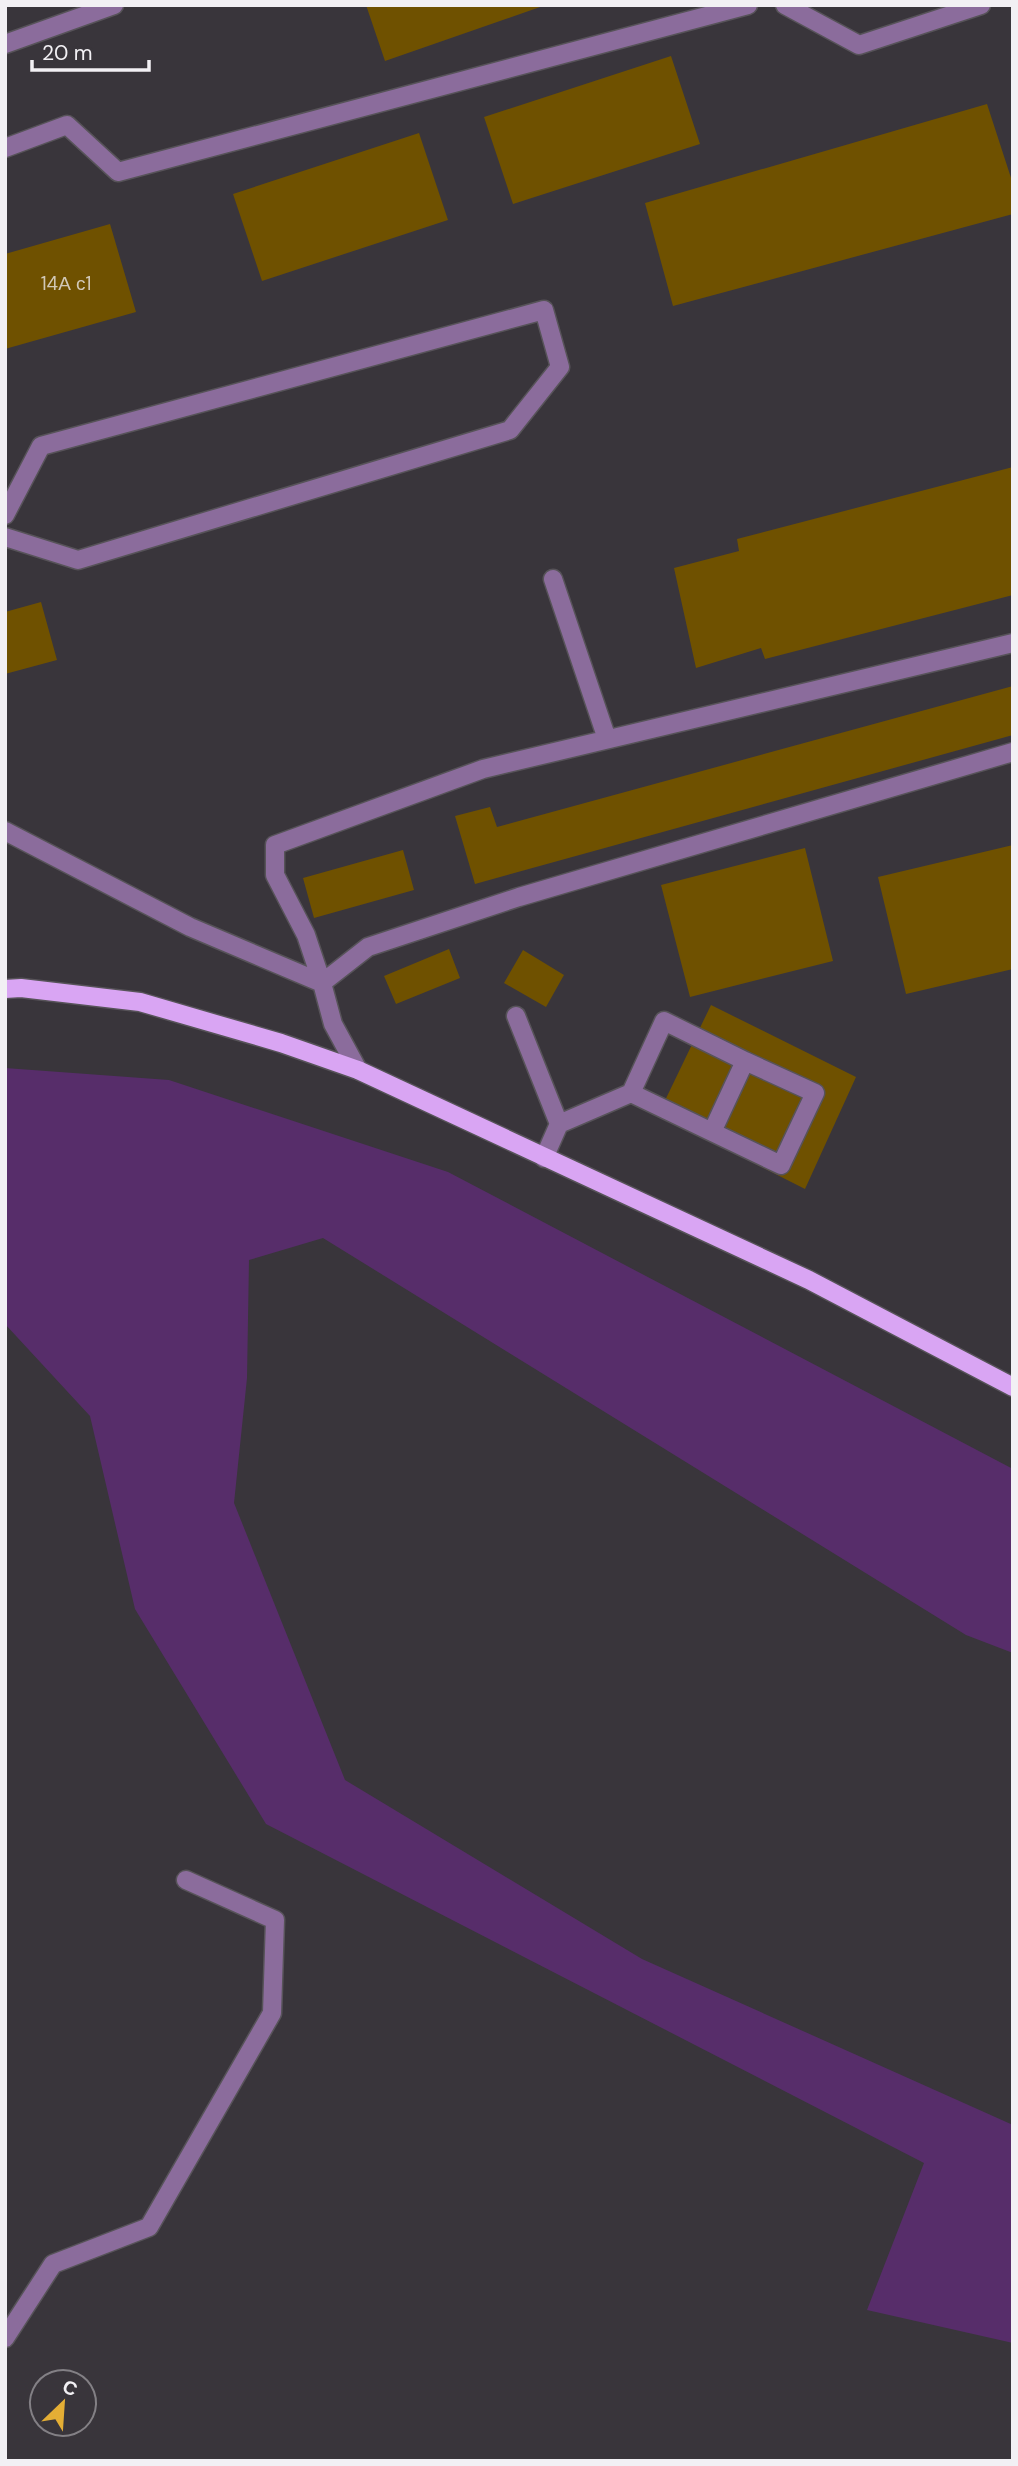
<svg xmlns="http://www.w3.org/2000/svg" width="1018" height="2466" font-family="'DM Sans',sans-serif">
<rect width="100%" height="100%" fill="#39353b"/>
<path fill="#572d6a" d="M5 1068 169 1080 448 1172 1013 1469V1653L966 1635 323 1238 249 1260 247 1378 234 1503 345 1780 642 1959 1013 2125V2343L867 2310 924 2163 266 1824 135 1609 90 1416 5 1324Z"/>
<path fill="#6f5100" d="M366 5H543V6L385 61Z
M671 56 700 144 513 204 484 117Z
M987 104 1013 184V214L673 306 645 203Z
M419 133 448 220 262 281 233 194Z
M110 224 136 312 5 349V254Z
M1013 467V595L765 659 761 648 696 668 674 568 739 551 737 539Z
M41 602 57 660 5 674V612Z
M1013 686V735L475 884 455 816 490 807 497 827Z
M1013 845V969L906 994 878 877Z
M805 848 833 961 690 997 661 885Z
M403 850 414 890 314 918 303 878Z
M449 949 460 978 396 1004 384 976Z
M523 950 564 975 546 1007 504 983Z
M711 1005 856 1077 805 1189 658 1115Z"/>
<g fill="none" stroke-linecap="round" stroke-linejoin="round">
<g stroke="#575359" stroke-width="21">
<path id="minor" d="M785 5 859 45 981 5
M5 44 114 5
M5 148 67 125 118 172 748 5
M5 515 41 446 544 310 560 367 510 430 78 560 5 537
M553 579 607 739
M1013 643 483 769 275 845V875L306 935 322 983 368 947 519 897 1013 752
M5 831 190 927 322 983 333 1024 358 1070
M516 1016 559 1124
M712 1132 781 1165 815 1093 745 1061
M544 1158 559 1124 631 1093 712 1132 745 1061 664 1021 631 1093
M5 2338 53 2264 149 2227 272 2013 275 1920 186 1880"/>
</g>
<g stroke="#575359" stroke-width="21">
<path id="major" d="M5 989 21 988 140 1002 281 1043 358 1070 809 1280 1013 1387"/>
</g>
<use href="#minor" stroke="#8b6c9c" stroke-width="18"/>
<use href="#major" stroke="#d9a5f3" stroke-width="18"/>
</g>
<g text-anchor="middle" dominant-baseline="central" stroke-width="5" stroke-linejoin="round" paint-order="stroke">
<g font-size="19" fill="#d1c8b7">
<text x="66" y="283">14А с1</text>
</g>
</g>
<rect width="1018" height="2466" fill="none" stroke="#f2f0f4" stroke-width="14"/>
<g transform="translate(63 2403) rotate(25)"><circle r="33" fill="#39353b" stroke="#838085" stroke-width="2"/>
<path d="M0-5L12 26L0 18L-12 26Z" fill="#e4ae35"/>
<text y="-10" font-size="19" font-weight="bold" text-anchor="middle" fill="#f2f0f4">С</text>
</g>
<path d="M32 60v10h117v-10" fill="none" stroke="#f2f0f4" stroke-width="3.5"/>
<text x="42" y="60" font-size="21" fill="#f2f0f4" stroke="#39353b" stroke-width="5" paint-order="stroke">20 m</text>
</svg>
